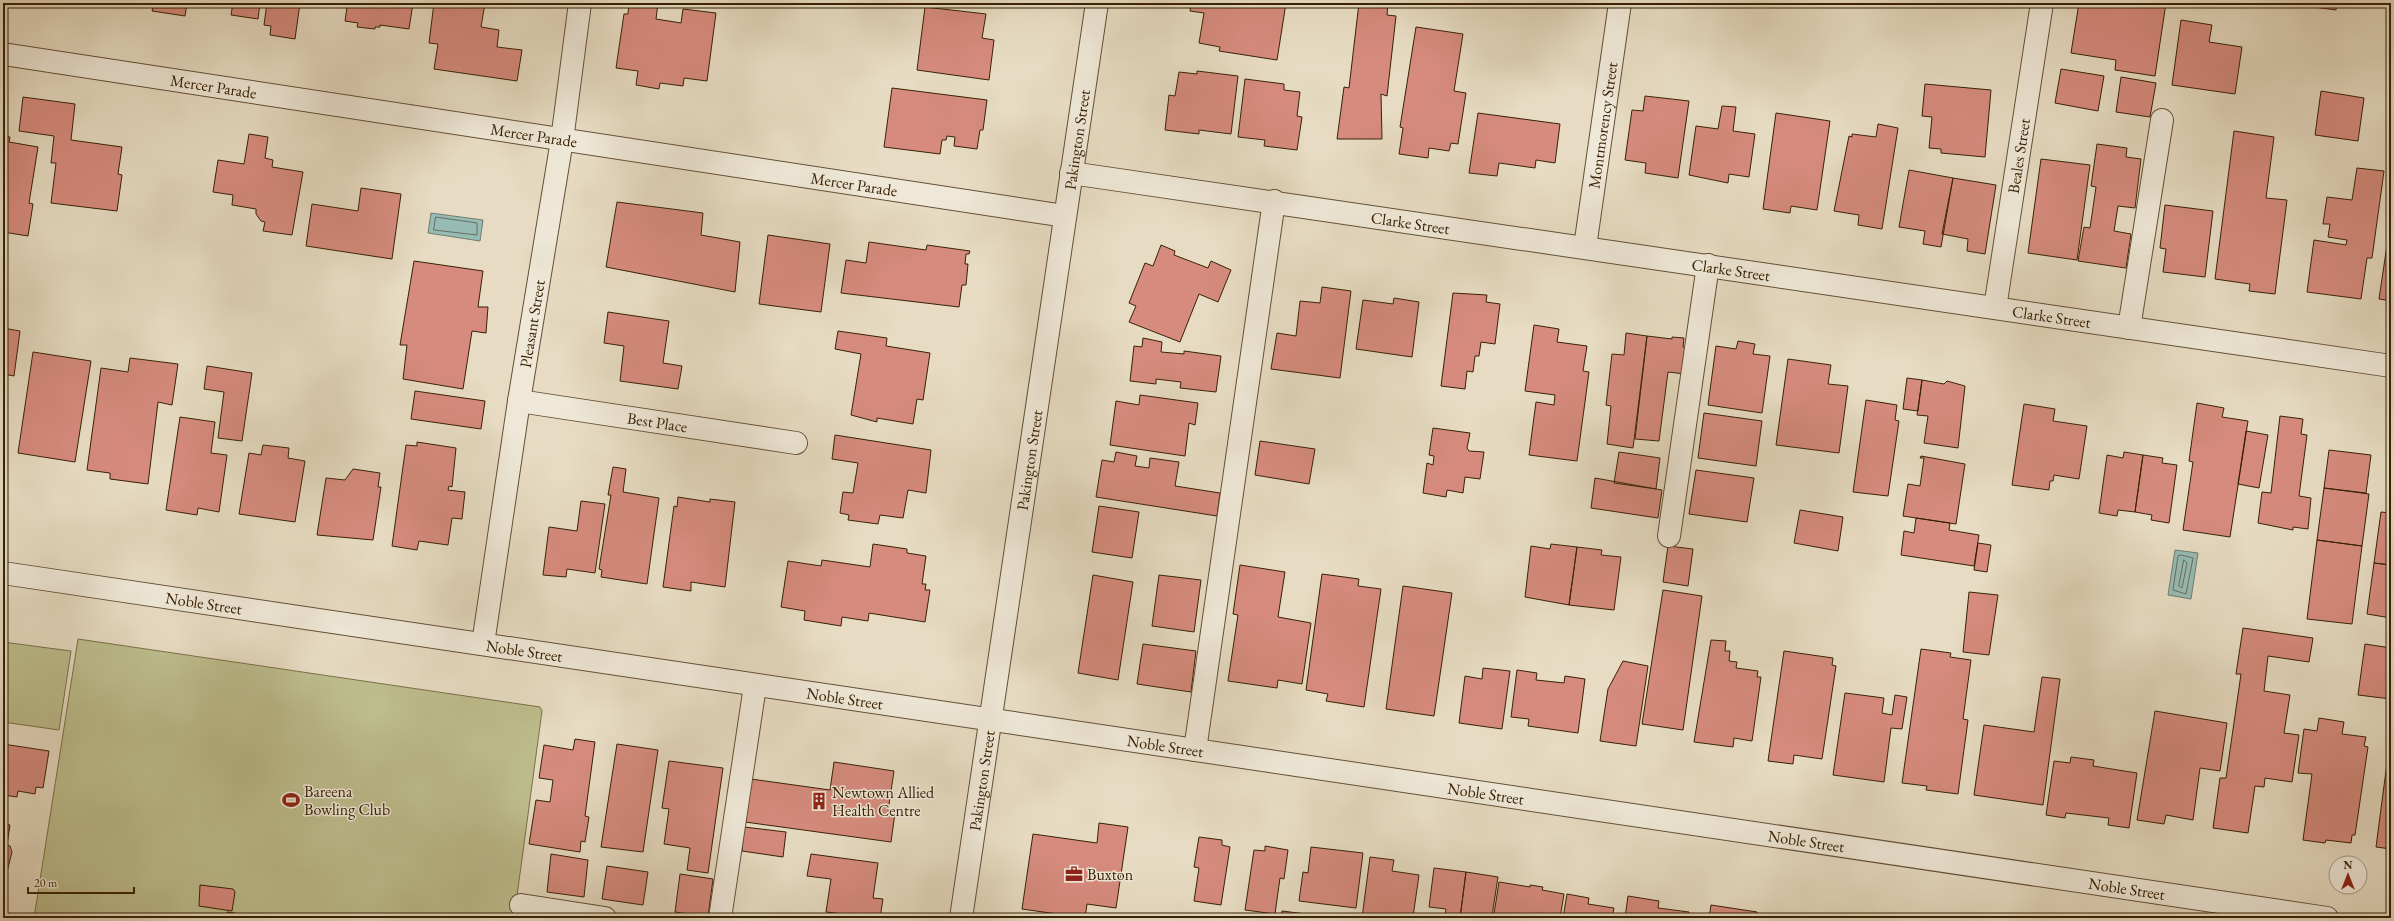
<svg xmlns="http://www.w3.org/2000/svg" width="2394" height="921" font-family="'EB Garamond',serif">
<rect width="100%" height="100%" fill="#e7dcc3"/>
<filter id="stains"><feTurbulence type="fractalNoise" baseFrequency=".005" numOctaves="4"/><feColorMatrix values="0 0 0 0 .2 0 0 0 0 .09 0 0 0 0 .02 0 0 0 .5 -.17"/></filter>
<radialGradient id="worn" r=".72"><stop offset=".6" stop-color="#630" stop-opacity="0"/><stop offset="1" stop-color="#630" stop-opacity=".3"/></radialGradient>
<path fill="#bebe8e" stroke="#7a7049" d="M78 639 540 707 542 711 514 918H34Z
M3 642 71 651 59 730 3 722Z"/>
<path fill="#97bbb5" stroke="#717d6e" d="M431 213 483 220 480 241 428 233Z
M2175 550 2198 553 2191 599 2168 595Z"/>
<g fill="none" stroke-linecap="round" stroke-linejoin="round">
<path stroke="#676e5c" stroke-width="1" d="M436 217 477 223V235L434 230Z
M2181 555 2193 558 2186 594 2173 590 2178 556Z
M2184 560 2187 563 2182 588 2179 586Z"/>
</g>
<path fill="#d68b7e" stroke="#372104" d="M128 3H187L185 16 152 11 153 7Z
M233 3H260L258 19 231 15Z
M267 3H300L295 39 270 35 271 26 264 25Z
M321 3H413L409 29 380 25V27H375V29L357 27 358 23 345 21 347 7Z
M434 3H485L481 27 499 30 497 47 522 50 517 81 434 69 438 44 429 43Z
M629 3H658L656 19 681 23 683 9 716 13 707 81 684 78 683 86 660 83 659 89 636 85 638 71 616 68 624 14H628Z
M1191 3H1286L1277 60 1219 51 1220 47 1199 43 1204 13 1190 11Z
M1359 3H1388L1387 15 1396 16 1387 96 1381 94 1382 139H1337L1344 87 1349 88Z
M2079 3H2107L2132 7V3H2166L2155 76 2115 70 2116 60 2071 53Z
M2284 3H2337L2336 10Z
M925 7 986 14 982 38 994 40 989 80 917 70Z
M2181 20 2212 25 2209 42 2242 47 2235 94 2172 85Z
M1416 27 1463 34 1454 91 1466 93 1458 144 1451 143 1449 151 1429 148 1428 158 1399 154 1403 128 1400 127Z
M2061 69 2104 76 2098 111 2055 103Z
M1197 71 1238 76 1231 134 1199 130V134L1165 130 1169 95 1175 96 1179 72 1197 74Z
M2121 77 2156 83 2150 117 2116 112Z
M1245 79 1284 84V90L1300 92 1297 116 1302 117 1297 150 1264 146 1265 140 1238 137Z
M1925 84 1991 90 1985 157 1941 153V149L1929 148 1932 117 1922 116Z
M892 88 987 100 983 130H980L977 149 954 146 955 137 947 136 946 140H942L940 154 884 147Z
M2321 91 2364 98 2358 141 2315 135Z
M1645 96 1689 101 1678 178 1645 173 1646 163 1625 160 1632 110 1643 111Z
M23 97 75 104 71 140 122 147 118 174 122 175 117 211 51 203 56 163H51L54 136 19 131Z
M1722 106 1736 107 1733 131 1755 134 1749 177 1729 174 1728 183 1689 175 1696 126 1718 129Z
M1478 113 1560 124 1555 163 1536 160 1535 168 1499 163 1497 176 1469 173Z
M1776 113 1830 121 1817 210 1791 206 1790 213 1763 209Z
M1878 124 1898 128 1882 229 1858 225 1859 215 1834 211 1849 136 1852 137V134L1876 137Z
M2234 131 2274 137 2266 198 2287 200 2275 294 2249 291 2250 284 2215 279Z
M249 134 268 137 265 158 273 160 272 167 303 172 292 235 263 231 265 222 261 221 256 214V209L232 205 233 195 213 192 218 160 244 164Z
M3 136 10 137 9 142 38 147 29 203 33 204 28 236 3 232Z
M2097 144 2127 148 2126 157 2141 159 2135 208 2118 206 2114 231 2131 234 2126 268 2078 261 2084 227 2090 228 2096 187 2091 186Z
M2041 159 2090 165 2077 260 2028 253Z
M2357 168 2384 171 2372 258H2367L2361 299 2307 292 2314 240 2346 245 2347 240 2328 237 2330 224H2323L2327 197 2352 200Z
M1909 170 1953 178 1941 247 1923 244 1925 231 1899 227Z
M1953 178 1996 185 1985 254 1967 251 1968 239 1942 234Z
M361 188 401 194 392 259 306 246 312 204 358 211Z
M617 202 703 213 701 235 740 242 735 292 606 267Z
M2165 205 2213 211 2205 277 2163 272 2166 249 2160 248Z
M2391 218V301L2379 299Z
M768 235 830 244 821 312 759 304Z
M869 242 926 250 927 245 970 251 969 254H966L965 264H968L966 285H962L959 307 841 293 846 260 866 263Z
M1161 245 1175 251 1174 255 1208 268 1211 261 1231 270 1218 302 1199 294 1180 342 1129 322 1136 306 1129 303 1145 263 1153 266Z
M414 261 483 271 478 307H488L486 333 472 331 463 389 403 379 407 345H400Z
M1322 287 1351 291 1340 378 1271 369 1277 333 1296 336 1300 301 1320 303Z
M1453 293 1487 295 1486 302 1500 304 1495 344 1481 342 1479 356H1475L1473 372 1467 371 1465 389 1441 386Z
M1394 298 1419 302 1412 357 1356 349 1363 300 1393 304Z
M608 312 669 321 663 363 682 366 678 389 620 381 624 346 604 343Z
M1534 325 1559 329 1557 342 1587 346 1583 371 1589 372 1577 461 1529 455 1536 402 1554 405 1555 395 1525 391Z
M3 328 20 331 14 376 3 374Z
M838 331 887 338 886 346 930 353 923 400 917 399 913 424 877 418V422L851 415 861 354 835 349Z
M1626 333 1647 336 1633 448 1607 444 1611 406 1606 405 1612 354 1624 355Z
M1647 336 1672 339V337L1684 338 1683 347 1688 348 1685 374 1668 372 1659 441 1635 439Z
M1143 338 1162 342 1161 352 1184 354V351L1221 356 1216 392 1180 388 1181 382 1156 379V384L1130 381 1134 346 1142 347Z
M1738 341 1755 344 1753 354 1770 356 1762 413 1708 405 1716 346 1736 349Z
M33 352 91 361 75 462 18 453Z
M130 358 178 364 172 405 158 402 148 484 110 479V473L87 470 101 368 128 372Z
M1788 359 1831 365 1828 384 1848 386 1839 453 1776 445Z
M207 366 252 373 242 441 218 438 224 392 204 389Z
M1907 378 1922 380 1918 411 1903 409Z
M1922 380 1944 384 1947 381 1965 386 1958 448 1924 443 1928 416 1917 415Z
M415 391 485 401 481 429 411 419Z
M1140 395 1198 403 1195 425 1189 423 1185 456 1110 445 1116 401 1139 405Z
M1866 400 1897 405 1895 420 1899 421 1888 496 1853 492Z
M2197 403 2224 408 2222 417 2248 421 2230 537 2183 530 2193 462 2189 461Z
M2024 404 2055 409 2053 421 2087 426 2079 479 2054 475 2053 481H2050L2049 490 2012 485Z
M1704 413 1762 421 1756 466 1698 458Z
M2280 416 2303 419 2301 434 2307 435 2299 496 2311 498 2308 529 2293 527V530L2258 523 2262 492 2271 493Z
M180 417 215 422 211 453 227 455 219 512 198 508 197 515 166 510Z
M1433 428 1470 433 1467 448 1469 451 1484 452 1480 479 1465 477 1463 493 1447 490 1446 497 1423 493 1427 463 1433 465 1434 456 1429 455Z
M2246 431 2268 435 2259 488 2238 484Z
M835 435 931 450 926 493 908 490 903 518 880 515 878 524 848 520 849 515 840 513 843 492 853 493 858 463 832 459Z
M1260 441 1315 449 1309 484 1255 475Z
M417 442 456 448 452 487 449 486 448 490 465 492 462 519 452 518 448 545 419 541 417 550 392 546 406 445 417 446Z
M263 445 289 448 288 458 305 461 295 522 239 514 249 453 261 455Z
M2329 450 2371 455 2366 493 2324 488Z
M1116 452 1137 456 1135 466 1149 468 1150 458 1179 462 1175 486 1220 493 1217 516 1096 497 1102 460 1114 462Z
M1619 452 1660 458 1656 489 1614 483Z
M2124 452 2143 455 2135 512 2118 510 2117 516 2099 513 2107 455 2123 458Z
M2143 455 2163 458 2162 463 2177 465 2169 523 2151 520 2152 515 2135 512Z
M1921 456 1965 464 1956 524 1903 516 1908 484 1920 486 1924 458H1920Z
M613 467 626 469 623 492 659 498 647 584 601 577 602 570 599 569 611 495H608Z
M353 469 380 473 378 487H381L373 540 317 535 326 478 345 480Z
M1696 470 1754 478 1747 522 1689 514Z
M1595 478 1662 490 1658 518 1591 508Z
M2324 488 2369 494 2362 546 2317 540Z
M678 497 710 502V499L735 502 725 587 691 582V591L663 587 674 506 677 507Z
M581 501 605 504 595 573 567 569 566 577 543 575 549 527 577 531Z
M1099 506 1139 512 1132 558 1092 552Z
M1800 510 1843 517 1838 551 1794 543Z
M2381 512 2391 513V565L2374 563Z
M1916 518 1950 523 1949 530 1979 535 1974 566 1901 555 1904 531 1914 533Z
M2317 540 2362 546 2352 624 2307 619Z
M1978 543 1991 545 1987 572 1974 570Z
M873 544 907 549V553L926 556 922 584H926L925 590H930L925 622 869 613 868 621 842 617 841 626 804 620 805 611 781 607 788 561 821 566 822 560 870 567Z
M1551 544 1577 547 1569 605 1525 597 1531 546 1550 549Z
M1668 546 1693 549 1688 586 1663 582Z
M1577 547 1602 550 1601 555 1621 557 1614 610 1569 605Z
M2374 563 2391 565V618L2367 614Z
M1240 565 1285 572 1278 617 1311 623 1302 684 1278 680 1277 688 1228 681 1238 615 1233 614Z
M1322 574 1359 579 1358 586 1381 589 1364 707 1326 701 1328 694 1306 690Z
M1093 575 1133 582 1118 680 1078 673Z
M1159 575 1201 580 1194 632 1152 626Z
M1403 586 1452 593 1434 716 1386 709Z
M1663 590 1702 596 1683 730 1642 724Z
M1969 592 1998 595 1989 655 1963 652Z
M2243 628 2313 638 2309 662 2268 656 2264 691 2290 695 2284 733 2299 735 2292 782 2265 778 2264 787 2255 786 2248 833 2213 828 2220 778H2226L2241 674H2236Z
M1711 640 1726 641 1725 651H1730L1729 661 1737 662 1736 668 1758 671 1757 677H1761L1752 741 1734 738 1733 747 1694 742Z
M1143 644 1196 651 1191 692 1137 684Z
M2365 644 2391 648V699L2358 695Z
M1921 649 1951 653 1950 657 1971 660 1963 719 1968 720 1958 794 1926 790 1927 786 1902 783Z
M1784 651 1833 658 1832 665 1836 666 1822 759 1794 755 1793 764 1768 761Z
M1623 661 1648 666 1636 746 1600 741 1608 689Z
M1483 668 1510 671 1502 729 1459 723 1465 676 1482 679Z
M1517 670 1537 673 1536 680 1564 683 1565 676 1585 679 1578 733 1528 726 1529 719 1511 717Z
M2042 677 2060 679 2043 805 1974 795 1984 725 2034 732Z
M1845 693 1884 698 1882 713 1892 715 1895 695 1907 697 1902 729 1891 728 1884 782 1833 775Z
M2155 711 2227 723 2220 771 2200 768 2193 820 2166 815 2164 824 2137 820Z
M2319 718 2344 722 2342 734 2366 737 2364 746 2368 747 2355 835H2352L2351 843 2326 840 2325 843 2303 840 2312 774 2298 773 2304 729 2317 731Z
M575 739 595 742 585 816 589 817 585 842 581 841 580 852 529 844 536 800 550 802 553 780 539 778 544 745 573 750Z
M3 744 49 751 43 788 36 787 35 794 18 791 17 797 3 795Z
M617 744 658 750 643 852 601 847Z
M2071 757 2094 760 2093 766 2137 773 2129 828 2108 825 2109 818 2066 813 2065 818 2046 815 2054 761 2070 763Z
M669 761 723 768 708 873 687 870 690 848 664 844 669 809 662 808Z
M834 762 894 771 888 811 895 813 891 842 745 822 751 779 830 790Z
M2387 763H2391V849L2376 847Z
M1099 823 1128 827 1116 908 1087 904 1085 918 1022 909 1033 834 1097 843Z
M3 824 10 825 7 845 10 846 12 852 4 884Z
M744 827 786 832 783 857 742 851Z
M1199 837 1222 840V845L1230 847 1221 905 1194 901 1199 868 1194 867Z
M1265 846 1288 850 1284 879 1280 878 1275 914 1245 910 1254 850 1265 851Z
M1311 847 1363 853 1356 908 1299 901 1303 872 1308 873Z
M551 854 588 860 584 897 547 892Z
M811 854 878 863 873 898 883 899 880 918 826 912 831 879 807 876Z
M1370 857 1394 860 1392 871 1419 875 1413 917 1394 914V918H1362Z
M607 866 648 872 643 905 602 899Z
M1434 868 1466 872 1460 918H1445L1446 909 1429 907Z
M1466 872 1498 877 1492 916 1476 914V918H1460Z
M680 874 713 879 708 917 675 912Z
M1499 882 1530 887V885L1543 887 1542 890 1564 894 1560 918H1504V916L1494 914Z
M200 885 233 889 235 892 232 911 199 906Z
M1567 894 1589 898 1588 904 1614 908 1612 918H1563Z
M1628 896 1659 901 1658 908 1689 912 1688 918H1625Z
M1711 905 1757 912V918H1709Z
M1282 911 1338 918H1281Z
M227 912 265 918H227Z"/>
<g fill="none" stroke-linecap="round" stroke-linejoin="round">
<g stroke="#635034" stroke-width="24">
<g id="minor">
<path id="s1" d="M3 54 1065 216"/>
<path id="s2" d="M1071 173 2391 366"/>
<path id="s3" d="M1585 247 1620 3"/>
<path id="s4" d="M1995 308 2042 3"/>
<path d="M2129 328 2162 120"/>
<path id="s5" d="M519 401 796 443"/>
<path d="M1669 536 1708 265"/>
<path id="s6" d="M3 573 2327 918"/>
<path id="s7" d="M483 644 519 401 562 140 580 3"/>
<path d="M1195 750 1274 201"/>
<path d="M521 905 605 918"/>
<path d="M720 918 755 686"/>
<path id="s8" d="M961 918 1097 3"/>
</g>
</g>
<use href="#minor" stroke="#efe8d8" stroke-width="22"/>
</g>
<defs>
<g id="stadium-bare" transform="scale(1.38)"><path d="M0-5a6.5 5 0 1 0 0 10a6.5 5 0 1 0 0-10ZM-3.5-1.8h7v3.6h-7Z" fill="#8f2418" stroke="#efe8d8" stroke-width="2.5" paint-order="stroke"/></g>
<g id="building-bare" transform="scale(1.38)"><path d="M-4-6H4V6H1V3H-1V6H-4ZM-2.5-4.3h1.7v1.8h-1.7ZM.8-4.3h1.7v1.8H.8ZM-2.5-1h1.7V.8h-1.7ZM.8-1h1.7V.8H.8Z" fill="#8f2418" stroke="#efe8d8" stroke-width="2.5" paint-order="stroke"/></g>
<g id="office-bare" transform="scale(1.38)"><path d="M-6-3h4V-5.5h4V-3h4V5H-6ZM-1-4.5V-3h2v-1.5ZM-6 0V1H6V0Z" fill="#8f2418" stroke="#efe8d8" stroke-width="2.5" paint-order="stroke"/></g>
</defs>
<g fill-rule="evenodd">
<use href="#stadium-bare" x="291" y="800"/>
<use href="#building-bare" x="819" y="801"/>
<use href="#office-bare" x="1074" y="874"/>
</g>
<g text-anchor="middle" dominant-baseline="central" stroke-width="3" stroke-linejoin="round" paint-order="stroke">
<g font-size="16" fill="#372104" stroke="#efe8d8">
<text stroke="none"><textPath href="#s1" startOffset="213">Mercer Parade</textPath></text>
<text stroke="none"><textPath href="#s3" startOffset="123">Montmorency Street</textPath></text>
<text stroke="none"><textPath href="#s1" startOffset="537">Mercer Parade</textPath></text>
<text stroke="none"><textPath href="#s8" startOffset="787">Pakington Street</textPath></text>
<text stroke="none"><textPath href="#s4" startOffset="154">Beales Street</textPath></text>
<text stroke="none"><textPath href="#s1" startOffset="861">Mercer Parade</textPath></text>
<text stroke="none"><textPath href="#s2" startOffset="343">Clarke Street</textPath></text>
<text stroke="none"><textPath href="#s2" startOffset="667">Clarke Street</textPath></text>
<text stroke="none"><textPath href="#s2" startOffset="991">Clarke Street</textPath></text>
<text stroke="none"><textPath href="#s7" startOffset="324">Pleasant Street</textPath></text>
<text stroke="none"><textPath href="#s5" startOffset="140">Best Place</textPath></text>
<text stroke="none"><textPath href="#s8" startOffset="463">Pakington Street</textPath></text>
<text stroke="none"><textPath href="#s6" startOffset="203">Noble Street</textPath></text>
<text stroke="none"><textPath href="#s6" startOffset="527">Noble Street</textPath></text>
<text stroke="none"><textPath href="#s6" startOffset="851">Noble Street</textPath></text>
<text stroke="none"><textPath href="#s6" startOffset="1175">Noble Street</textPath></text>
<text stroke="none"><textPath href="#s8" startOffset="139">Pakington Street</textPath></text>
<text stroke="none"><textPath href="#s6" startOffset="1499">Noble Street</textPath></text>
<text stroke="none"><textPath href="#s6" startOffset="1823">Noble Street</textPath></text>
<text stroke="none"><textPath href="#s6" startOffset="2147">Noble Street</textPath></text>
</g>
<g font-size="16" fill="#372104" stroke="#efe8d8" text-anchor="start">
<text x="304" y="791">Bareena<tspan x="304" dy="18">Bowling Club</tspan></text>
<text x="832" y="792">Newtown Allied<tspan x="832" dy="18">Health Centre</tspan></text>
<text x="1087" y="874">Buxton</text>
</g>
</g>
<rect width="2394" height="921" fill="none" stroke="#e7dcc3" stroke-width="16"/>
<rect x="4" y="4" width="2386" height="913" fill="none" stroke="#372104" stroke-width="2"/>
<rect x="8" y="8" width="2378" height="905" fill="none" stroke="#372104"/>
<g transform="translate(2348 875)"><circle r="19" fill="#efe8d8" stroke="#a59883"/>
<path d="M0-3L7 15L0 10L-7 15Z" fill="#8f2418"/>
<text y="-6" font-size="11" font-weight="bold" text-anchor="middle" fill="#372104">N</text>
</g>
<path d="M28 887v6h106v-6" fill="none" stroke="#372104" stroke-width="2"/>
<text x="34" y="887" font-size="12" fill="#372104" stroke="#efe8d8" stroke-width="3" paint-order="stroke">20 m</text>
<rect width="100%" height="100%" filter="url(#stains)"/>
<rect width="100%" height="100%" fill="url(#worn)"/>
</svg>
